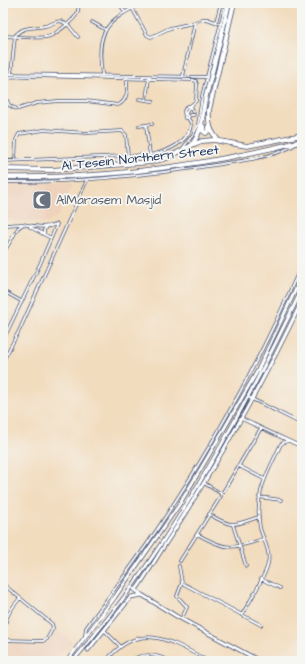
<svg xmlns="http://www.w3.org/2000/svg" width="305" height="664" font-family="'Architects Daughter',sans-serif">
<rect width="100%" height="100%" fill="#f6f6f2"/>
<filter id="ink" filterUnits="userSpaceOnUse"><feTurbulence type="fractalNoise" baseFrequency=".025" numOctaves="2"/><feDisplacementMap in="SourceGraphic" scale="8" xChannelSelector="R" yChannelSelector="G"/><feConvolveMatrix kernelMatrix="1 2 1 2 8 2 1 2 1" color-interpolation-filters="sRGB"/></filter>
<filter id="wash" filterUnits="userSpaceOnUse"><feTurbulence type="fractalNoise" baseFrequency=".012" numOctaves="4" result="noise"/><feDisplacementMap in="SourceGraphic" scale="16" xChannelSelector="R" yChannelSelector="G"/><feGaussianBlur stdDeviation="0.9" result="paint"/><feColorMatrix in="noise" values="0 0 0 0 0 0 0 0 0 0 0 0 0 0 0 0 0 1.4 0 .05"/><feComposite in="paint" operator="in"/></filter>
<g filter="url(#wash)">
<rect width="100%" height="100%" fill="#f2dcbe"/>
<path fill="#eed2bc" d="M3 183H73L58 216 47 223 3 220Z
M56 629 73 643 55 656 36 661H3V642L40 643 47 641Z"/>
</g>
<g filter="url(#ink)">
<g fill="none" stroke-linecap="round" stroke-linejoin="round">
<g stroke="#3b496c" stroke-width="3.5">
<path id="street" d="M23 3H25
M119 3 125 12
M132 8 147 35 151 37 170 28 193 23 202 19H207L221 24
M92 22 106 30
M216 22 221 3
M3 36C16 36 38 40 50 36 57 33 64 27 70 22 76 17 80 11 78 3
M3 74 207 77
M11 74 15 36C23 25 34 29 45 26 51 25 55 21 61 21L69 26 78 37
M102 74C96 32 105 21 143 3
M183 76 195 22
M3 77 34 76 193 80 196 81 197 84 196 101 190 106H187L184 111 185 118H188L191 123C191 142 166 152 150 155L3 161
M6 77V98L9 105 14 108 18 109 37 103 58 101H86L118 105C129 100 127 88 127 77
M139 99 153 101
M146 100 149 78
M190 106 192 111 194 112
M188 118 186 113 190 106
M188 118 190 115H194
M146 125 150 155
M139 126 152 124
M183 148 194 133 198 125 202 96 226 3
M15 160 16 140 19 134 44 130 87 133 122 131 126 135 128 156
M3 182C76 183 150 175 222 164 245 160 276 157 296 144
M3 225C9 225 16 224 22 224 34 226 45 229 57 224
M30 227 51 238
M44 234V230L46 227
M3 254 18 228 22 225
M3 291 21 301
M3 340 40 264 57 224
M3 361 20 329 87 180
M248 397 302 424
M242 419 302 447
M239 466 264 479
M204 483 220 493 223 492 261 428
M259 497 281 500
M209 514C233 529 234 525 259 517
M233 525 246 566
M197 534C227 551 231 549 263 539
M180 561 221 496V493
M179 566 182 583 177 596 187 607 182 618
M261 579 280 588
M182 583 261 625
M3 584 52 624 53 628 47 639 43 641 3 640
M242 615C249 602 266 576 268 563 271 552 263 539 260 528 254 493 267 474 281 444L287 441
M104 630 120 646
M85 636 86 628C111 593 138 559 162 522 216 441 263 354 302 264
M4 640C5 618 6 615 20 598
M106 661C139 620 170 640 208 661
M130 661C143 652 156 654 170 661
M244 661 251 657"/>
</g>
<g stroke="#3b496c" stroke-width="4.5">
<path id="secondary" d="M134 589 142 595 176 616 260 661
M136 590C148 573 158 555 170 537 219 461 263 383 302 301
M88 650 131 597 142 595
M67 661 115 597 179 505 206 460 258 370 302 276
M73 661C96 633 120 605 140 575 203 485 255 388 302 289"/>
</g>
<g stroke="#3b496c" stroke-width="5.5">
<path id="primary" d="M203 126V131L206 133 208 131 209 125
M219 141C210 131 208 124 209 110L234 3
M192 145C205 126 201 116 206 96 214 65 222 34 229 3
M3 169 52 170 151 162 167 158 192 145 202 141 214 140 247 146 302 135
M3 177C104 179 204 166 302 141"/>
</g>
<use href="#street" stroke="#fff" stroke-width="2"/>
<use href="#secondary" stroke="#fff" stroke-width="3"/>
<use href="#primary" stroke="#fff" stroke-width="4"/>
</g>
</g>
<defs>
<g id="mosque-square" transform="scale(1)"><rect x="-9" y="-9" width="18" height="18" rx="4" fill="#6b7280" stroke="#f6f6f2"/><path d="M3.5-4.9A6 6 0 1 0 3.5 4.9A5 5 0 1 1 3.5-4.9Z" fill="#fff"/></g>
</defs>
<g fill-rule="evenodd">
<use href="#mosque-square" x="42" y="200"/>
</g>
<g text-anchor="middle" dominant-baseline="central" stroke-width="3.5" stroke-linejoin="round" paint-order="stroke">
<g font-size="13" fill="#1b2f5e" stroke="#f6f6f2">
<text transform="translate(140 158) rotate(-6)">Al Tesein Northern Street</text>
</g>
<g font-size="13" fill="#5b616d" stroke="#f6f6f2" text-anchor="start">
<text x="56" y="200">AlMarasem Masjid</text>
</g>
</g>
<rect width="305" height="664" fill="none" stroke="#f6f6f2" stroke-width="16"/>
</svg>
